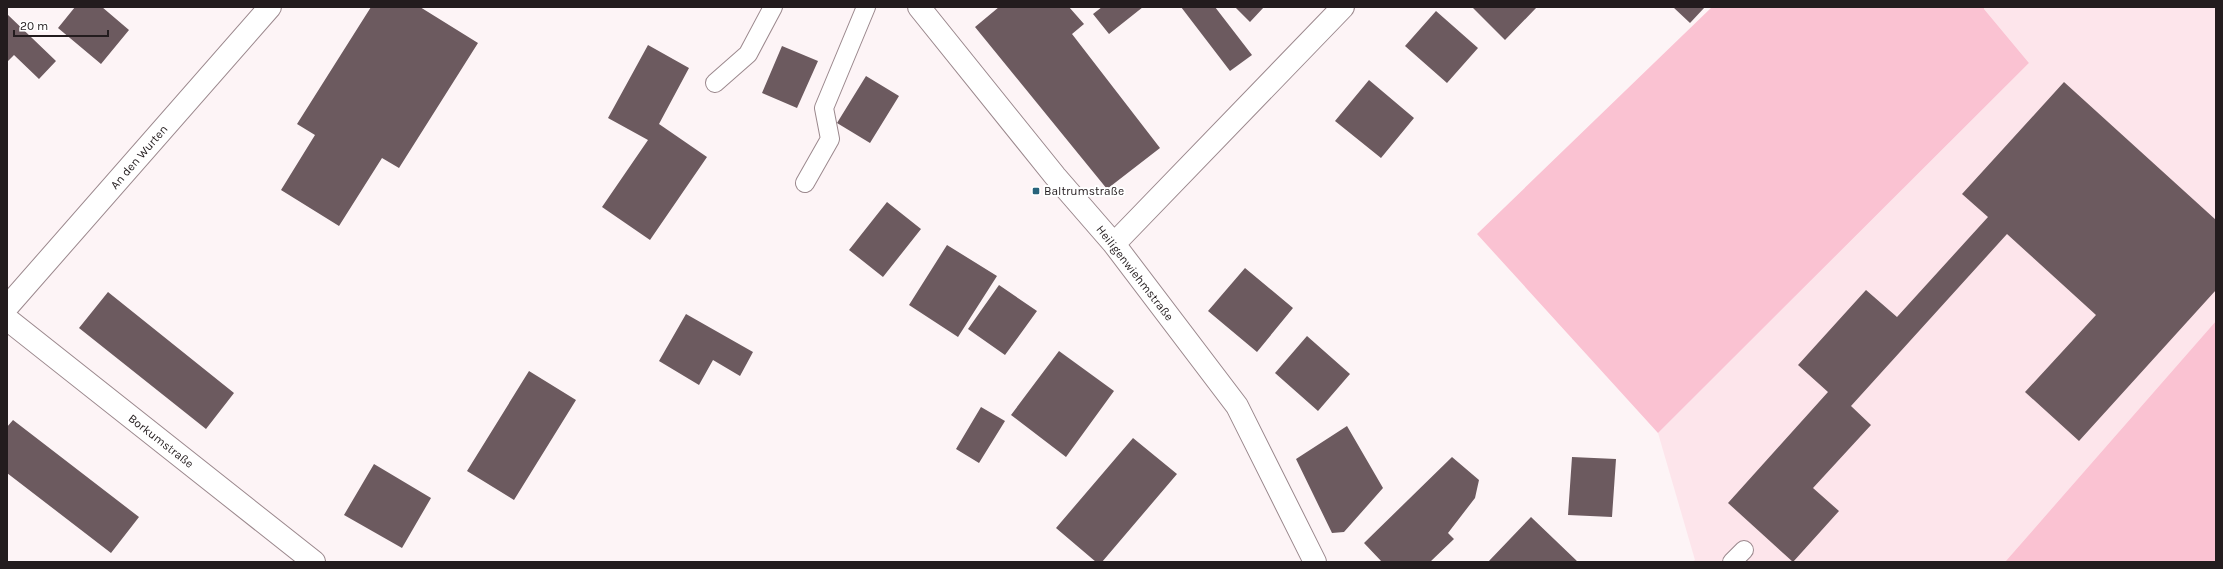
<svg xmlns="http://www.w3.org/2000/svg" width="2223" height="569" font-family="Karla,sans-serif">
<rect width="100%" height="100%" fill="#fdf4f6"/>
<path fill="#fde5eb" d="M1984 7H2216V321L2005 562H1692L1695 560 1658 433 2029 63 1984 9Z"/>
<path fill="#fac2d2" d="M1712 7H1984V9L2029 63 1658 433 1477 234Z
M2216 321V562H2005Z"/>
<path fill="#6c5a5f" d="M75 7H102L129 30 101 64 58 28Z
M371 7H420L478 43 399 168 382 158 339 226 281 190 315 135 297 124Z
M999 7H1069L1084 24 1072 34 1160 148 1107 189 975 27Z
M1102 7H1143L1109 34 1093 14Z
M1181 7H1215L1252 55 1230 71Z
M1235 7H1264L1250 22Z
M1472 7H1537L1505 40Z
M1673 7H1705L1690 23Z
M1436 11 1478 48 1447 83 1405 46Z
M7 14 56 61 39 79 14 55 7 62Z
M648 45 689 68 659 124 707 157 650 240 602 207 648 140 608 118Z
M782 46 818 61 797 108 762 93Z
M866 76 899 96 870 143 837 123Z
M1369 80 1414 118 1381 158 1335 121Z
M2064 82 2216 220V290L2079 441 2025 392 2096 315 2007 234 1851 406 1871 425 1813 488 1839 511 1793 562 1728 503 1828 392 1798 365 1866 290 1897 317 1988 217 1962 194Z
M887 202 921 229 883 277 849 250Z
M947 245 997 276 958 337 909 305Z
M1245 268 1293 308 1257 352 1208 311Z
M999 285 1037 311 1005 355 968 329Z
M108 292 234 393 206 429 79 328Z
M686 314 753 352 740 376 713 360 699 385 659 361Z
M1307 336 1350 374 1318 411 1275 373Z
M1059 351 1114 391 1066 457 1011 415Z
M529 371 576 400 514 500 467 471Z
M981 407 1005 421 979 463 956 449Z
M13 420 139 517 111 553 7 473V427Z
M1347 426 1383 488 1344 532 1332 533 1296 459Z
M1133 438 1177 474 1102 562H1096L1056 528Z
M1452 457 1479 480 1475 498 1448 533 1454 539 1430 562H1382L1364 543Z
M1572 457 1616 459 1612 517 1568 515Z
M374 464 431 498 402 548 344 515Z
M1531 517 1578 562H1488Z"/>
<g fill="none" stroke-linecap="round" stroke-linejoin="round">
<g stroke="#9b888d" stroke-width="20">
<path id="lane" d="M715 83 748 54 773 7
M805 183 830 139 824 108 866 7
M1732 562 1744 550"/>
</g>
<g stroke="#9b888d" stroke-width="24">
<path id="street" d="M919 7 1055 176 1114 244 1237 406 1315 562
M1114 244 1343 7
M7 307 270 7
M7 319 314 562"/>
</g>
<use href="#lane" stroke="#fff" stroke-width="18"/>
<use href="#street" stroke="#fff" stroke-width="22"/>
</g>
<rect fill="#28637b" stroke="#fff" stroke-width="1.5" x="1032" y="187" width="8" height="8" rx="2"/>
<g text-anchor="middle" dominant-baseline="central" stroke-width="4" stroke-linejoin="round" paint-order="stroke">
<g font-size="12" fill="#231c1e" stroke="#fff">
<text transform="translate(139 157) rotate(-49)">An den Wurten</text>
<text transform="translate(1135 273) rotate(52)">Heiligenwiehmstraße</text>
<text transform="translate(161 441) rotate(38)">Borkumstraße</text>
</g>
<g font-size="12" fill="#231c1e" stroke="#fff" text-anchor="start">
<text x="1044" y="191">Baltrumstraße</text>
</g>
</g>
<rect width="2223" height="569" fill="none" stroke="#231c1e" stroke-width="16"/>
<path d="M14 30v6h94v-6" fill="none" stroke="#231c1e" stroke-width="2"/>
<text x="20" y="30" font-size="12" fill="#231c1e" stroke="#ffffff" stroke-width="3" paint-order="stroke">20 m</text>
</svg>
